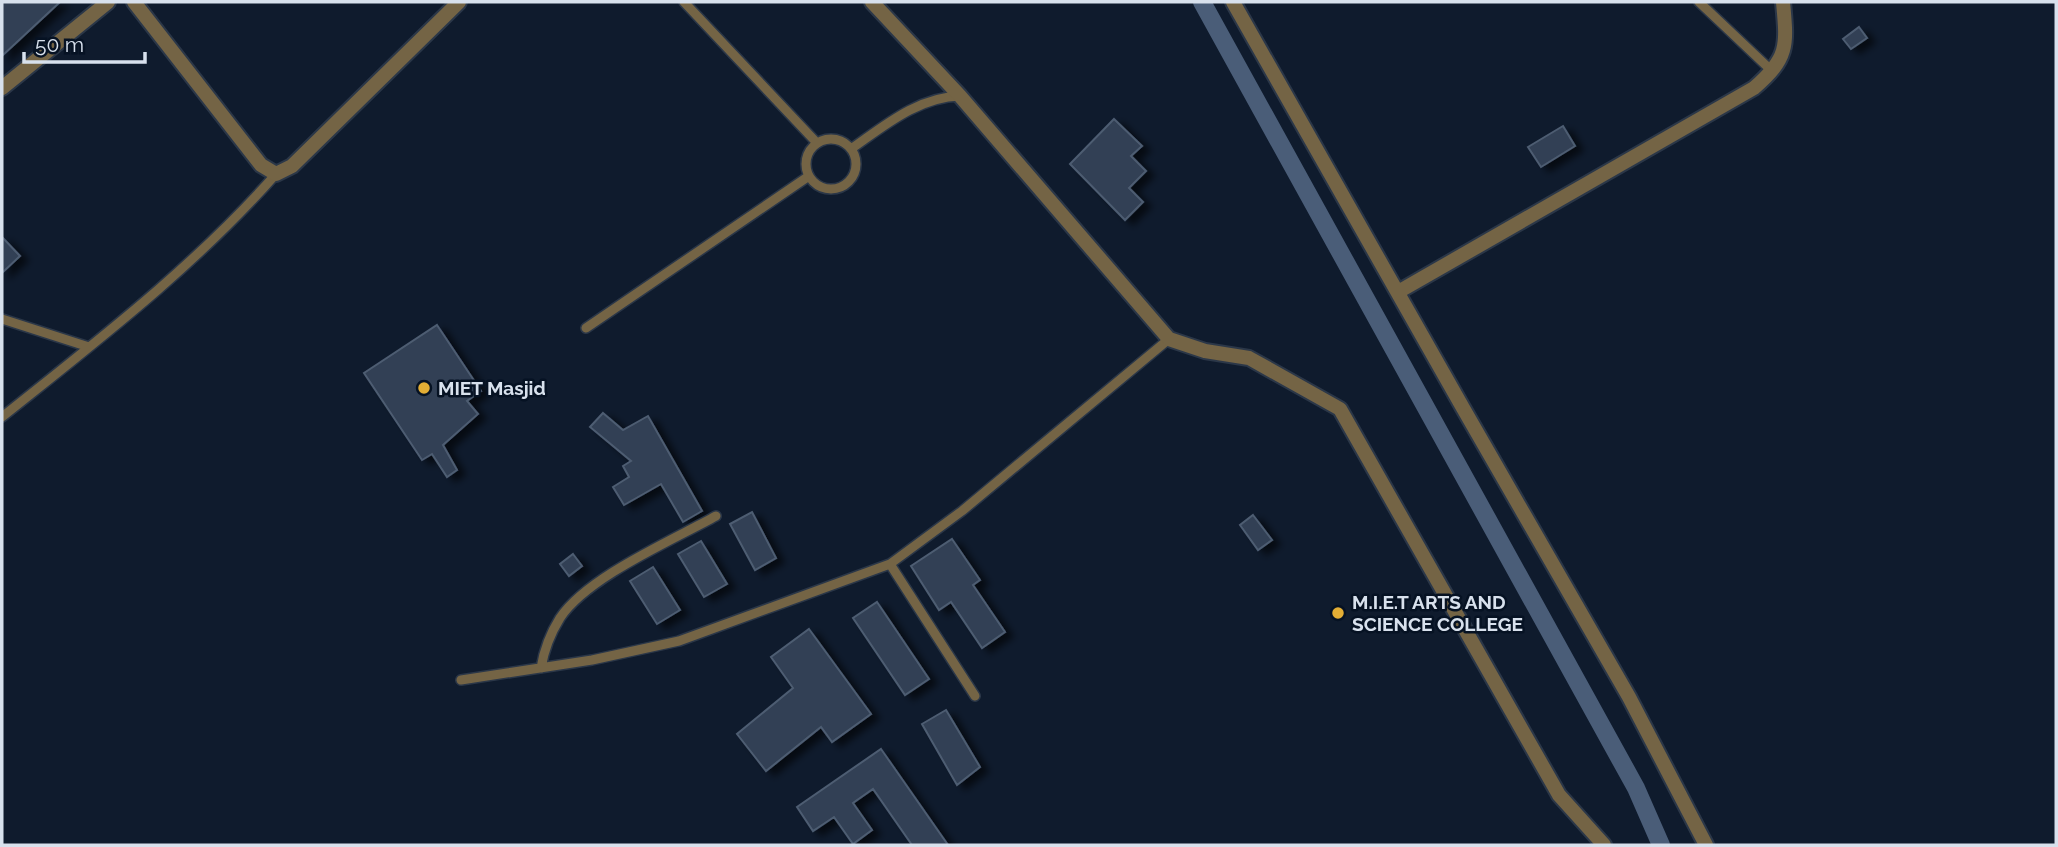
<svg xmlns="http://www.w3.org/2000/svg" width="2058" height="847" font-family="Raleway,sans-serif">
<defs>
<filter id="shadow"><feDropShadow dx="8" dy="4.5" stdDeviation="3.5" flood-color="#0009"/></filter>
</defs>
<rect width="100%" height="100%" fill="#0f1b2d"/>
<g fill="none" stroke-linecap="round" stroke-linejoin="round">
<path stroke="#4a5d78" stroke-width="18" d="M1202 2 1636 788 1661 845"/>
</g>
<path fill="#324054" stroke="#4e5d72" stroke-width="2" filter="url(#shadow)" d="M2 2H60L2 56Z
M1859 27 1867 38 1851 49 1843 39Z
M1114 119 1142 146 1131 156 1146 171 1129 188 1143 202 1125 220 1070 164Z
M1563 126 1575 146 1541 167 1528 147Z
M2 237 20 256 2 273Z
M437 325 481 391 467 401 478 414 443 445 457 470 447 477 432 454 422 460 364 373Z
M603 413 623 430 648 416 702 511 683 522 661 484 624 505 613 487 629 477 623 466 631 461 590 427Z
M752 512 776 558 755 570 730 524Z
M1253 515 1272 540 1258 550 1240 525Z
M952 539 980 580 973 585 1005 632 982 648 951 602 939 610 911 566Z
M701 541 727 584 704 597 678 554Z
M573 554 582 566 569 576 560 564Z
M653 567 680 610 657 624 630 581Z
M877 602 929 679 905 695 853 618Z
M809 629 871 714 832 742 821 727 766 771 737 734 793 688 771 657Z
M946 710 980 767 957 785 922 724Z
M881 749 948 845H912L873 789 853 803 872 830 853 844 834 817 813 831 797 807Z"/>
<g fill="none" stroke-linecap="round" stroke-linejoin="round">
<g stroke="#2b3748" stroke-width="12">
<path id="service" d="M684 2 817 143
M1699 2 1773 72
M806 164a25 25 0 1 1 50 0a25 25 0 1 1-50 0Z
M851 149C884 126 918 97 960 96
M2 319 89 347
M586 328 809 176
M2 417C97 341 195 266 276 174
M890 564 975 696
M541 668C544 650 550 634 560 618 587 577 673 540 716 516
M461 680 592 660 679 641 890 564 962 511 1169 339"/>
</g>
<g stroke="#2b3748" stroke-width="18">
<path id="minor" d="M134 2 261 165 276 174 292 166 459 2
M872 2 960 96 1169 339 1205 351 1249 358 1340 409 1559 795 1604 845
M1233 2 1463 408 1629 697 1706 845
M2 88 108 2
M1398 292 1754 88C1789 58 1787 45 1783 2"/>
</g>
<use href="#service" stroke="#746445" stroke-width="9"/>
<use href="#minor" stroke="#746445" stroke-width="14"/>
</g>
<g fill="#e3ae35" stroke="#061223" stroke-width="2.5">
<circle cx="424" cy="388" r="7"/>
<circle cx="1338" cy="613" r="7"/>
</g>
<g text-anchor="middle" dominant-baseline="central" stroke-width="5" stroke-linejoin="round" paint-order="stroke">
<g font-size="19" font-weight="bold" fill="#d8e1ed" stroke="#061223" text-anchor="start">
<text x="438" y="388">MIET Masjid</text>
<text x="1352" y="602">M.I.E.T ARTS AND<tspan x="1352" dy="22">SCIENCE COLLEGE</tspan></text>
</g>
</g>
<rect width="2058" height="847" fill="none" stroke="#d8e1ed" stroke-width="7"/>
<path d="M24 52v10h121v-10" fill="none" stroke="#d8e1ed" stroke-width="3.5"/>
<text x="35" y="52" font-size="21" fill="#d8e1ed" stroke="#061223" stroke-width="5" paint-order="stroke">50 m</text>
</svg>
